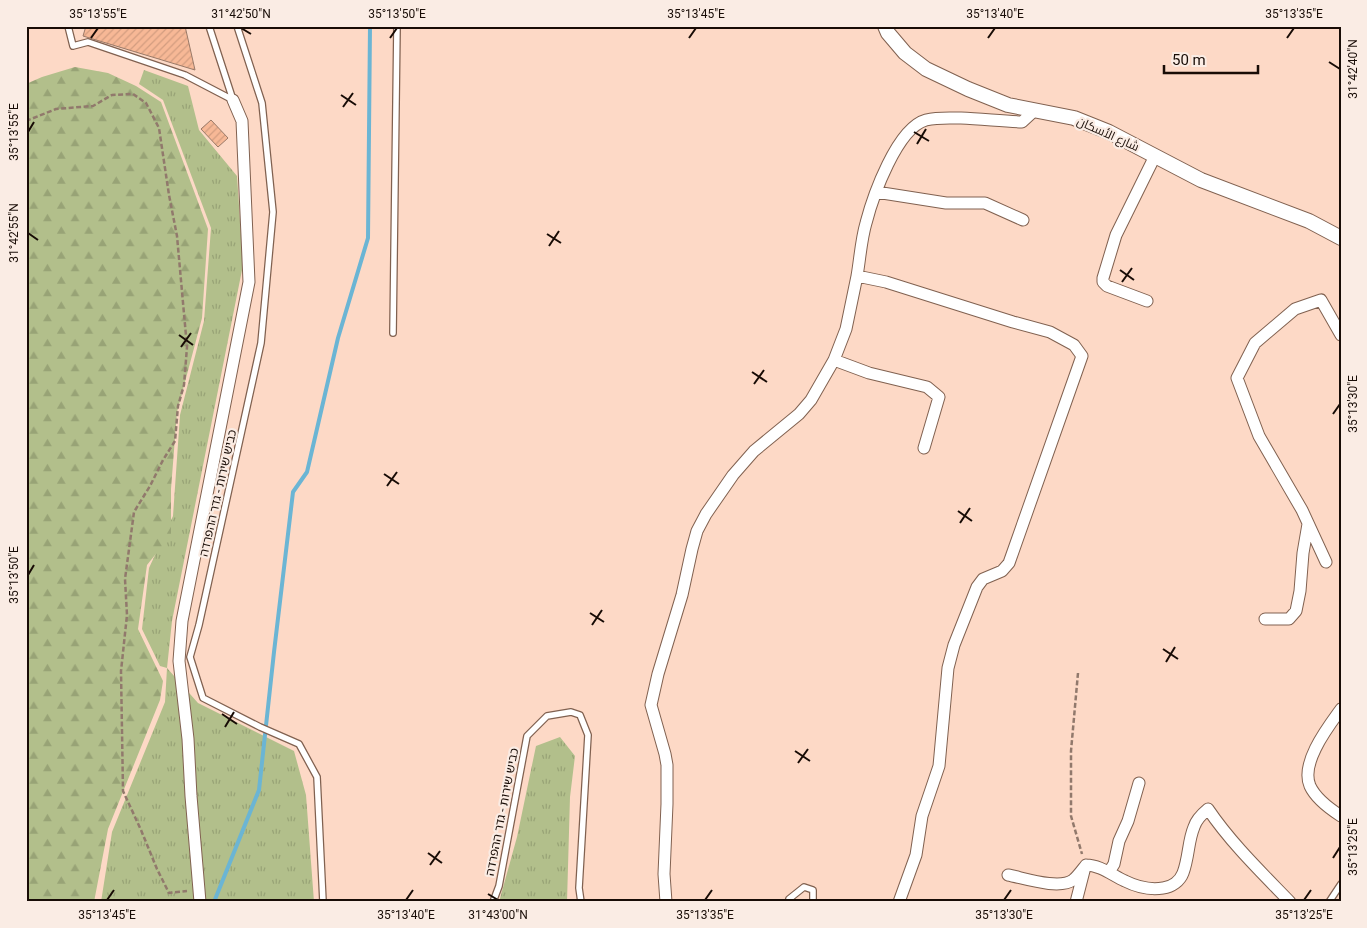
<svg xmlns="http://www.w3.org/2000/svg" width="1367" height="928" font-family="Roboto,Cairo,'Noto Sans Hebrew',sans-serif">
<defs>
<pattern id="grass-tufts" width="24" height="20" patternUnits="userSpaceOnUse" patternTransform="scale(1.25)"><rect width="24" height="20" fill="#b2bf8b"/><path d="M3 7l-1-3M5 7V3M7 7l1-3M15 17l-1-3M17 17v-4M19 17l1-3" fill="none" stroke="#98a376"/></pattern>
<pattern id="forest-firs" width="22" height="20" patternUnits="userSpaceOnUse" patternTransform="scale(1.25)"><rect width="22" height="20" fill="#b2bf8b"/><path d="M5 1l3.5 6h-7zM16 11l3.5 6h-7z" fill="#98a376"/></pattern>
<pattern id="building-hatch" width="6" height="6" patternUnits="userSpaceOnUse" patternTransform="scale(1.25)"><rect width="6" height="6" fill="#f7b896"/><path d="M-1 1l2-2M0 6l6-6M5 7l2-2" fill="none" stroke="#d39d80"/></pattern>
</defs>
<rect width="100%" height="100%" fill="#fdd9c6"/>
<path fill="url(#grass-tufts)" d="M144 70 188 86 199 130 237 176 243 265 172 621 167 668 198 703 294 751 306 795 314 902H101L112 832 165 702 167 668 160 666 142 629 149 568 173 516 180 415 204 321 211 228 163 100 139 84Z
M560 737 575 756 570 797 567 902H499L517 837 536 746Z"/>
<path fill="url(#forest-firs)" d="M75 67 108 73 136 86 161 102 208 229 202 318 177 412 171 489V535L147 565 138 629 163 681 160 700 108 829 94 902H26V84L42 77Z"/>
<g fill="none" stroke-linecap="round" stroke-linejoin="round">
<path stroke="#6bb5d4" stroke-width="4" d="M214 902 259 790 274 652 293 492 307 472 338 338 368 238 370 26"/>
</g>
<path fill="url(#building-hatch)" stroke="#9a7a68" d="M86 26H185L195 70 83 36Z
M211 120 228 138 218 147 201 129Z"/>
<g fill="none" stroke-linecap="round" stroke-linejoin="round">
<g stroke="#806150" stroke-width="8">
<path id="service" d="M68 26 73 46 88 42 185 75 233 100
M209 26 233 100
M237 26 262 103 273 212 261 343 199 625 190 657 203 698 260 727 299 744 317 777 323 902
M393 333 397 26
M493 902 499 886 527 736 547 716 571 712 580 715 588 735 579 888 581 902
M788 902 789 899 804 887 813 890V902
M1329 902 1341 884"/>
</g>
<g stroke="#806150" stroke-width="13">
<path id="minor" d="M876 192 946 203H985L1023 220
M1147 301 1107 286 1103 282V278L1116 235 1155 156
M834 360 869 373 927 387 939 397 924 448
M1326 562 1302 510 1259 436 1237 378 1255 343 1295 309 1321 300 1341 335
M1265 619H1289L1296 611 1300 591 1303 553 1308 524
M1341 709C1328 727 1300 763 1310 786 1316 799 1330 809 1341 816
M1086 865C1100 865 1112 875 1125 881 1137 887 1150 890 1163 888 1172 887 1180 881 1183 873 1189 857 1188 841 1194 827 1196 820 1202 814 1208 809 1231 843 1261 872 1290 902
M1109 872 1114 864 1119 841 1128 821 1139 783
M1008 875C1024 878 1059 890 1073 880 1077 877 1082 870 1086 865
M200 902 191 796 188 739 179 661 182 621 249 282 242 121 233 100
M666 902 664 874 667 804V765L665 754 651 705 658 674 682 595 692 549 697 531 706 514 733 475 754 451 799 414 811 400 834 360 846 329 857 276
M899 902 916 855 922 816 939 766 948 668 954 645 977 587 983 579 1002 571 1009 563 1082 356 1074 345 1050 332 1013 322 886 282 857 276C860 259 861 240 866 223 873 196 897 128 926 120 938 117 949 118 961 118 981 119 1002 121 1022 122L1035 110
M1076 902 1085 867"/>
</g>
<g stroke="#806150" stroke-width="16">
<path id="tertiary" d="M885 26 888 33 905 53 926 69 968 89 1008 105 1074 118 1109 132 1201 180 1309 221 1341 238"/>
</g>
<path stroke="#91796c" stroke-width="2.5" stroke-dasharray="5 2.5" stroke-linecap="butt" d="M26 121 56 109 93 106 112 95 133 94 146 103 159 128 169 195 177 236 187 347 184 385 178 406 175 441 163 460 150 486 134 512 125 579 127 615 121 671 123 791 141 830 157 869 169 893 187 891
M1078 673 1071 751V816L1082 854"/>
<use href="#service" stroke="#fff" stroke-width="5.5"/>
<use href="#minor" stroke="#fff" stroke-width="11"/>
<use href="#tertiary" stroke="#fff" stroke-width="14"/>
</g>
<path fill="none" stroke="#180c06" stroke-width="2" d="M241 28 251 34M91 38 98 28M390 38 397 28M689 38 696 28M988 38 995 28M1287 38 1294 28M1329 62 1340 69M341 95 356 105M343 107 353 93M28 132 34 122M914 132 929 141M917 144 926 129M28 233 38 240M547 234 561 243M549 246 559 231M1120 270 1134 280M1122 282 1132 268M179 335 193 345M181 347 191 333M752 372 767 382M754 384 764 370M1333 414 1340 404M384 474 399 484M387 486 397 472M958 511 972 521M960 523 970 508M28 575 34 565M590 613 604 622M592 625 602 610M1163 649 1178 659M1166 662 1175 647M222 714 237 724M225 727 234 712M795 751 810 761M798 763 808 749M428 853 442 863M1333 858 1340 847M430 865 440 851M488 894 498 900M107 900 114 890M406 900 413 890M705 900 712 890M1004 900 1011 890M1304 900 1311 890"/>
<g text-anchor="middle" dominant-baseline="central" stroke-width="4.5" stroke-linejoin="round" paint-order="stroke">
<g font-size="12" fill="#180c06" stroke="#faece4">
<text transform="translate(1108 134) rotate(24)">شارع الأسكان</text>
<text transform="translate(218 493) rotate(-77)">כביש שירות - גדר ההפרדה</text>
<text transform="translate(502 812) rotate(-79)">כביש שירות - גדר ההפרדה</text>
</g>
</g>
<rect width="1367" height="928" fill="none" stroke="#faece4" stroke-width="55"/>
<path d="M1164 65v8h94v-8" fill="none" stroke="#180c06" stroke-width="2.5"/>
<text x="1172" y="65" font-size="15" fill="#180c06" stroke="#faece4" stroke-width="4" paint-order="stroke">50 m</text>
<rect x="28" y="28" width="1312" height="872" fill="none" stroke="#180c06" stroke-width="2"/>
<g font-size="12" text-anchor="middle" fill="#180c06">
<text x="98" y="18">35°13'55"E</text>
<text x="241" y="18">31°42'50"N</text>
<text x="397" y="18">35°13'50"E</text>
<text x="696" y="18">35°13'45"E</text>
<text x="995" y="18">35°13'40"E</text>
<text x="1294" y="18">35°13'35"E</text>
<text transform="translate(1353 69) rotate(-90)" y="4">31°42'40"N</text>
<text transform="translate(14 132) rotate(-90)" y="4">35°13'55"E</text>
<text transform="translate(14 233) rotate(-90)" y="4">31°42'55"N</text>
<text transform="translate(1353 404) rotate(-90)" y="4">35°13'30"E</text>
<text transform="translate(14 575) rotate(-90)" y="4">35°13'50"E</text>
<text transform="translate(1353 847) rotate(-90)" y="4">35°13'25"E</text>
<text x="107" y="919">35°13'45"E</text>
<text x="406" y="919">35°13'40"E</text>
<text x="498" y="919">31°43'00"N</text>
<text x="705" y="919">35°13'35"E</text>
<text x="1004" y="919">35°13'30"E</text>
<text x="1304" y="919">35°13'25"E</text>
</g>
</svg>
